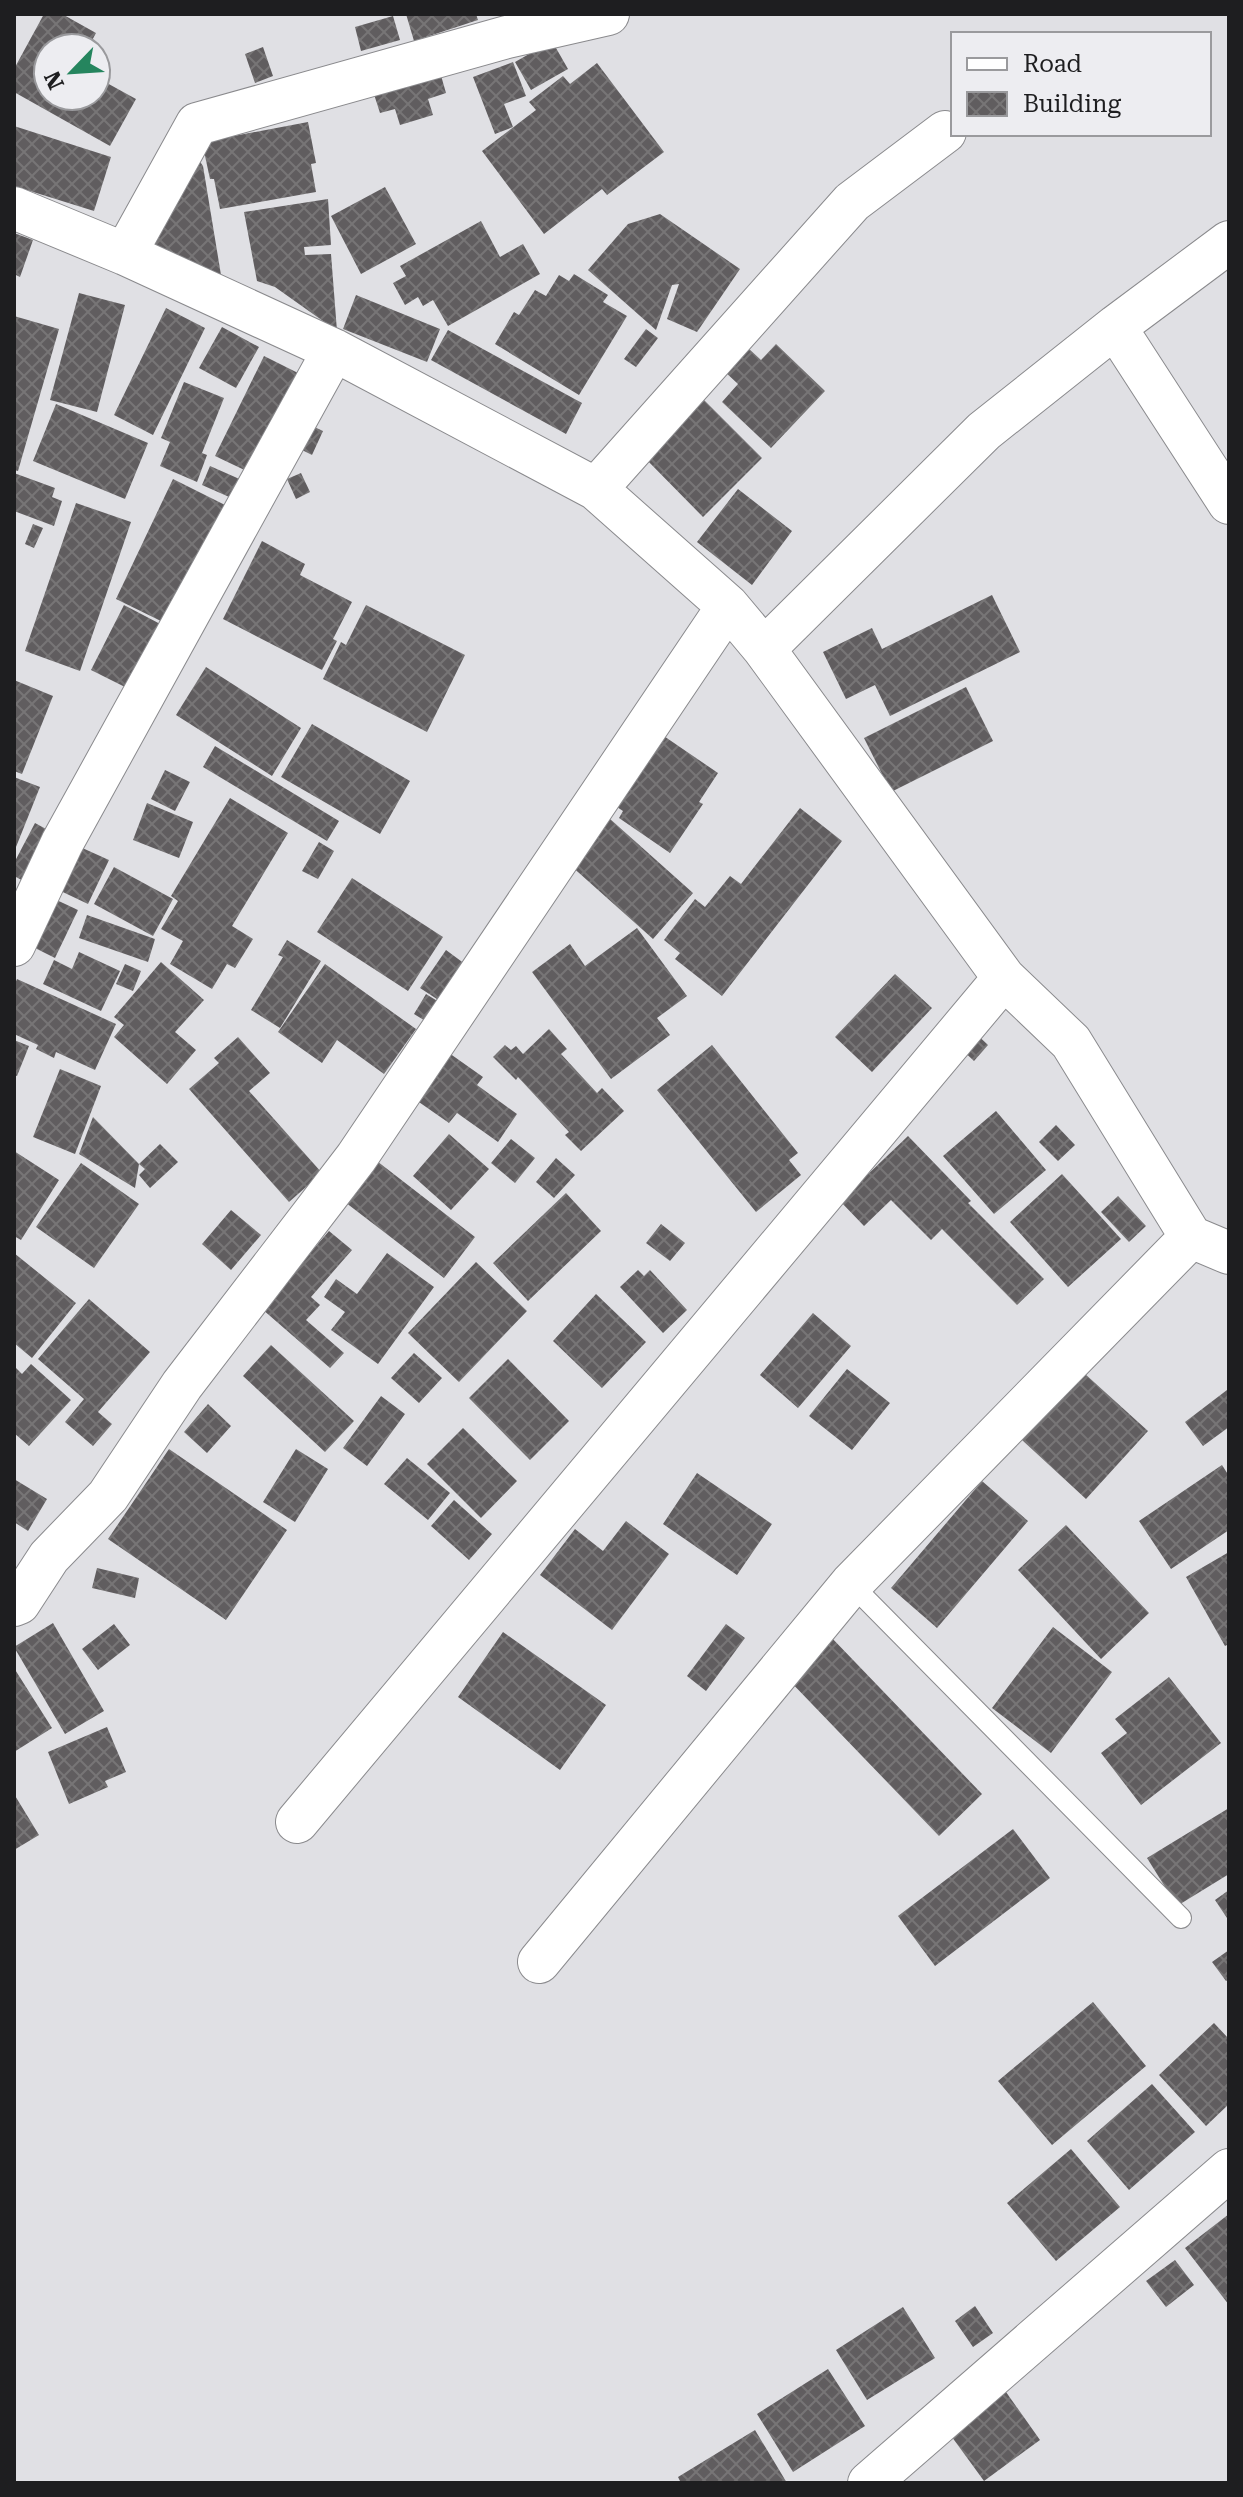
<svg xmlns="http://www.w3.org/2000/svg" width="1243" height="2497" font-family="'Roboto Serif',serif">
<defs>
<pattern id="building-cross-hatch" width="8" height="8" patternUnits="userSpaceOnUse" patternTransform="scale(2)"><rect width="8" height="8" fill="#605d5f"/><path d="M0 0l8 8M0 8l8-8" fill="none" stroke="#777576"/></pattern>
</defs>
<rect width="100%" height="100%" fill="#e0e0e4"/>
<path fill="url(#building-cross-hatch)" d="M44 14H62L96 33 88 48H48V96H96V77L136 99 110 146 14 92V69Z
M406 14H476L478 20 414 41Z
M393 16 400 40 361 51 355 27Z
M552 41 568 69 531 90 515 62Z
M263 47 273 76 255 83 245 54Z
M513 62 526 96 504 104 513 127 495 134 473 77Z
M597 63 664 152 607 195 602 189 544 234 482 151 536 110 529 102 563 76 570 84Z
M438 65 446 93 428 99 433 115 400 125 395 109 380 113 371 85Z
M308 122 316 163 311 164 316 192 220 209 214 179H210L202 142Z
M14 126 111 157 94 211 14 186Z
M190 147 203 166 221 275 151 246Z
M385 187 416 244 361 274 331 216Z
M328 199 331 245 304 247 305 255 331 254 337 331 275 287 257 281 244 212Z
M660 214 740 269 697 332 667 319 679 284 672 285 656 330 588 270 628 224Z
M481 221 500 257 523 244 540 274 448 326 433 300 423 306 418 297 405 305 393 283 406 276 400 266Z
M14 233 33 240 20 277 14 274Z
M574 274 608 295 603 302 627 316 579 395 495 344 514 312 519 315 535 290 546 296 559 275 569 281Z
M79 293 125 305 97 412 50 400Z
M356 295 440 329 427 362 343 329Z
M166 308 205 328 153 435 114 415Z
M14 316 59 329 18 471 14 470Z
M222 327 259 347 236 388 199 368Z
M646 329 658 338 636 367 624 359Z
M448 330 582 403 566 434 431 360Z
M776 344 825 391 771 448 722 402 738 384 724 371 747 347 761 360Z
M264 356 304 376 255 475 215 456Z
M184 382 224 398 202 453 207 455 197 482 160 466 170 442 161 438Z
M701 397 762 458 703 517 643 456Z
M56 404 148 443 125 499 33 461Z
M308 424 323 431 312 455 296 447Z
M210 466 244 481 236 500 202 485Z
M14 473 55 488 52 497 62 501 54 526 14 511Z
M301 473 310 492 296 499 287 479Z
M173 479 227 506 169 625 116 599Z
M738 489 792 531 752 585 697 542Z
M76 503 131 522 80 671 25 651Z
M33 524 43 528 34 548 25 544Z
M262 541 305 564 300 575 352 602 333 639 337 641 322 670 223 619Z
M992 595 1020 652 890 716 875 685 846 699 823 652 872 628 882 649Z
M124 605 166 627 133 691 91 670Z
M366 605 465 655 427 732 323 679 341 642 346 645Z
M206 667 301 728 272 776 176 715Z
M14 680 53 696 22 774 14 771Z
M966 687 993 741 891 792 864 738Z
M312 724 410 781 380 834 281 777Z
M655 730 718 773 699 802 703 804 670 853 619 818 623 811 608 801Z
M215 746 339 821 327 841 203 767Z
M165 770 190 782 175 811 151 799Z
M14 777 40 787 14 852Z
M230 798 288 833 232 926 253 939 235 968 227 964 212 989 170 964 183 941 161 929 178 901 171 896Z
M147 803 193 822 179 858 133 840Z
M800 808 842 841 722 996 675 959 680 953 664 940 695 899 705 907 730 876 741 884Z
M609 818 693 893 653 939 569 864Z
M35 823 59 836 33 886 14 876V863Z
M69 842 109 860 88 904 48 885Z
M319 842 334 851 318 879 302 871Z
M114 867 173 899 153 936 94 904Z
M352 878 443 937 408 991 317 932Z
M48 896 78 910 55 958 25 943Z
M87 915 155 939 148 962 79 938Z
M637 928 687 996 657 1018 670 1035 611 1079 532 972 570 944 585 966Z
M287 940 321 961 280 1028 251 1010 283 957 278 955Z
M446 950 469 967 443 1003 420 988Z
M79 952 120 971 101 1011 43 984 54 960 72 969Z
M161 962 204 1000 175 1032 196 1050 167 1084 114 1037 124 1025 114 1017Z
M125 964 141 971 133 991 116 984Z
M325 964 416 1029 384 1074 337 1040 322 1063 278 1032Z
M895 974 932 1008 872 1072 835 1037Z
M17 979 116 1024 95 1070 56 1052 54 1058 36 1049 38 1045 14 1034V986Z
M426 994 439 1002 427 1022 414 1014Z
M970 1028 988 1045 974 1061 956 1044Z
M549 1029 567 1049 561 1054 597 1093 602 1088 624 1111 581 1151 565 1135 569 1132 518 1077 516 1080 493 1057 505 1045 511 1050 516 1046 523 1054Z
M238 1037 270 1073 249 1091 322 1173 289 1202 189 1089 219 1063 214 1058Z
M14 1040 29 1046 17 1076 14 1075Z
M712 1045 798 1153 789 1160 801 1175 756 1212 657 1090Z
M449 1053 483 1077 477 1085 517 1114 498 1142 457 1113 449 1123 416 1100Z
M60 1069 101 1086 75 1154 33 1137Z
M996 1111 1046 1170 994 1214 943 1156Z
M93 1117 139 1164 135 1188 79 1154Z
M1056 1125 1075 1145 1058 1161 1039 1142Z
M449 1134 489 1169 451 1210 413 1176Z
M908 1136 971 1201 968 1203 1044 1279 1017 1305 942 1229 931 1240 891 1200 864 1226 840 1201Z
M511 1139 535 1158 515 1183 491 1163Z
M160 1144 178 1162 150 1188 139 1175 145 1169 139 1164Z
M14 1151 59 1180 21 1240 14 1236Z
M373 1158 475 1237 444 1278 341 1199Z
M556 1158 575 1175 554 1198 536 1182Z
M81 1163 139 1204 94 1268 36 1227Z
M1062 1174 1121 1239 1068 1287 1010 1222Z
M566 1193 601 1231 528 1301 493 1263Z
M1118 1196 1146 1226 1129 1242 1101 1212Z
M231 1210 261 1235 231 1270 202 1244Z
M661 1224 685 1243 670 1261 646 1243Z
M329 1231 352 1250 311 1297 320 1305 306 1320 344 1353 330 1368 262 1309Z
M14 1253 76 1303 32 1358 14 1343Z
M387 1253 434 1287 378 1364 331 1330 345 1312 324 1297 336 1279 357 1294Z
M476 1262 527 1311 459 1382 408 1333Z
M638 1270 644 1276 650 1270 687 1310 663 1333 620 1287Z
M596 1294 646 1342 602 1388 553 1341Z
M89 1299 150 1352 98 1412 112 1424 93 1446 65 1422 84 1399 38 1359Z
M813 1313 851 1346 798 1408 760 1375Z
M271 1345 354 1421 325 1452 243 1376Z
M414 1353 442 1378 419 1403 391 1378Z
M508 1359 569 1421 530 1460 469 1398Z
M31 1364 71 1400 29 1446 14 1433V1366L22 1374Z
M847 1369 890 1403 852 1450 809 1416Z
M1084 1373 1148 1431 1086 1499 1022 1440Z
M1227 1390 1229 1427 1203 1446 1185 1422Z
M381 1396 405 1414 367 1466 343 1448Z
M208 1404 231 1426 207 1453 184 1432Z
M463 1428 517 1481 481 1518 427 1464Z
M169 1449 287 1530 226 1620 108 1539Z
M296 1449 328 1469 295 1522 263 1502Z
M407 1458 450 1493 428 1520 384 1484Z
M1222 1465 1229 1476V1530L1171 1569 1139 1521Z
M697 1473 772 1524 737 1575 663 1524Z
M14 1479 47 1499 28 1531 14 1522Z
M982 1481 1028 1521 937 1628 891 1588Z
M454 1500 492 1534 469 1560 431 1526Z
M626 1521 669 1554 612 1630 540 1575 575 1529 603 1551Z
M1066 1525 1149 1613 1101 1659 1018 1570Z
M1229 1552V1644L1225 1646 1186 1577Z
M97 1568 139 1578 135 1598 92 1588Z
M53 1623 104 1711 65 1734 14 1647Z
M114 1624 130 1645 98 1670 82 1649Z
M726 1624 745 1638 706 1691 687 1676Z
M1053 1627 1112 1672 1051 1753 992 1708Z
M503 1632 606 1705 560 1770 458 1697Z
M829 1635 982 1794 939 1836 786 1677Z
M14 1668 52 1728 14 1752Z
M1169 1677 1221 1743 1141 1805 1101 1753 1127 1733 1115 1719Z
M107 1727 126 1772 105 1781 108 1787 69 1804 48 1752Z
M14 1794 39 1835 14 1850Z
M1229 1808V1874L1177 1906 1147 1858Z
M1013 1829 1050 1878 935 1966 898 1916Z
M1229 1890V1921L1215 1900Z
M1229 1950V1979L1226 1981 1212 1962Z
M1093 2002 1146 2066 1052 2145 998 2081Z
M1214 2023 1229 2039V2104L1206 2126 1159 2075Z
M1152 2084 1195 2132 1129 2190 1087 2141Z
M1071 2149 1120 2207 1056 2261 1007 2203Z
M1229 2214V2305L1185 2248Z
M1175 2260 1194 2285 1166 2307 1146 2281Z
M975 2306 993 2333 973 2347 955 2321Z
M903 2307 935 2358 867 2400 836 2350Z
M828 2369 865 2426 793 2472 757 2414Z
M1006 2392 1040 2440 984 2481 949 2433Z
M755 2430 787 2483H681L678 2477Z"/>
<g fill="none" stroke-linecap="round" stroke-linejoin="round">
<g stroke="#8a8a8d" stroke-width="22">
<path id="lane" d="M851 1584 1181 1918"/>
</g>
<g stroke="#8a8a8d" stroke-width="44">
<path id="street" d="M14 208 125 254 334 350 596 489 728 606 764 649 1004 978 1071 1042 1191 1237 1229 1253
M125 254 197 124 507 37 608 14
M1115 327 1229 503
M596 489 852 202 945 132
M764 649 984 431 1115 327 1229 242
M14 945 62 843 334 350
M14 1605 19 1603 49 1557 108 1496 182 1385 356 1158 728 606
M297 1822 1004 978
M539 1962 851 1584 1191 1237
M869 2483 1229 2170"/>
</g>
<use href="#lane" stroke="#fff" stroke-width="20"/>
<use href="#street" stroke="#fff" stroke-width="42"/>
</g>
<rect width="1243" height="2497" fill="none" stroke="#1e1e20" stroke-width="32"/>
<rect x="951" y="32" width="260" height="104" fill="#ededf1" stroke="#9a9a9d" stroke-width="2"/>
<rect x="967" y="58" width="40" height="12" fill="#ffffff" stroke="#9a9a9d" stroke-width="2"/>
<text x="1023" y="72" font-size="24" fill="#1e1e20">Road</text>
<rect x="967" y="92" width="40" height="24" fill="url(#building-cross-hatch)" stroke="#9a9a9d" stroke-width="2"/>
<text x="1023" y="112" font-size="24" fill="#1e1e20">Building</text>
<g transform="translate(72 72) rotate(245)"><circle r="38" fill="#ededf1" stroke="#9a9a9d" stroke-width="2"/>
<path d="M0-6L14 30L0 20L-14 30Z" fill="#25855e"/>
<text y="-12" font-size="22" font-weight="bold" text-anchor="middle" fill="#1e1e20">N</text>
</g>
</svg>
